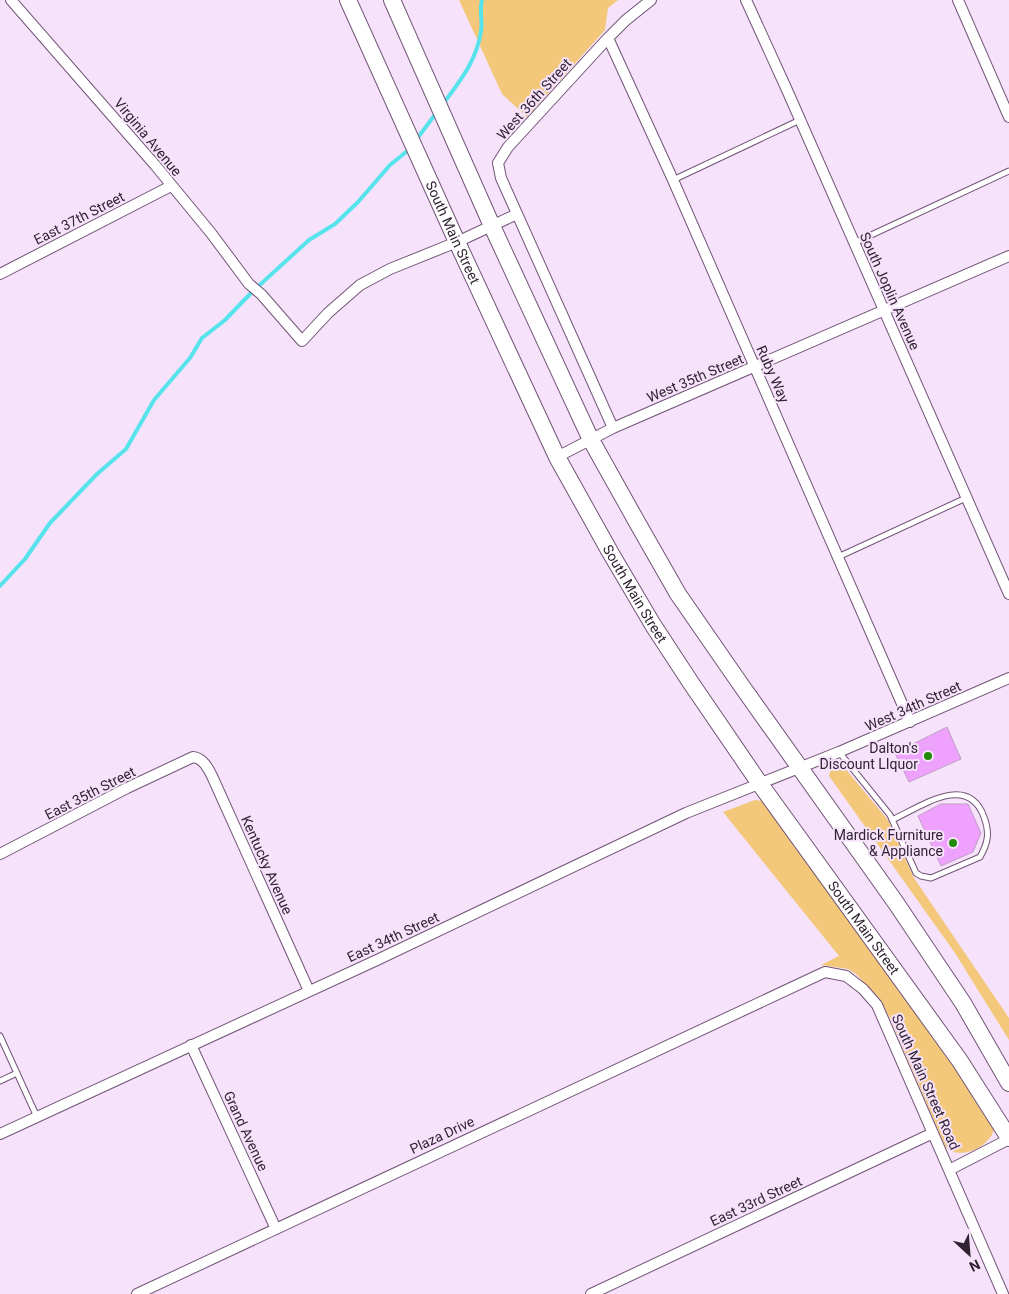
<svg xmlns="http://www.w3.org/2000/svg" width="1009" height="1294" font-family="Roboto,sans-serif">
<rect width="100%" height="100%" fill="#f6e2fa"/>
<path fill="#f3c87a" d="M459 0H618L608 8 605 30 527 117 502 94Z
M838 760 888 820 914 878 1009 1018V1040L955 953 829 776 831 767Z
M755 800 765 801 943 1045 994 1129C990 1147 959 1162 945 1146L891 1020 879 998 856 974 848 969 821 965 839 956 723 812Z"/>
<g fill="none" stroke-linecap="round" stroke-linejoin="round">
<path stroke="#57e3ec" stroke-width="4" d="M443 104C460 81 477 60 481 31 483 20 479 11 482 0
M416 140 437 112
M0 586 25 559 50 523 97 474 126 449 154 400 190 358 202 338 225 320 253 291 309 240 335 224 358 202 390 165 411 148"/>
</g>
<path fill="#eea1fd" stroke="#bf9fc5" d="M947 727 961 759 909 782 895 753Z
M941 804H968L981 833 973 852 941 866 918 816Z"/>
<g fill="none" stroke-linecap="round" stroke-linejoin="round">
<g stroke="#715476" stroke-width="7">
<path id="lane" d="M673 180 800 120
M854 243 1009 171
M838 557 966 498
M839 752 890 815 916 873 921 876 931 878 980 857C988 843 990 833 984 817 968 772 920 807 892 820
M0 1036 37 1117
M0 1081 17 1073"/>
</g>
<g stroke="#715476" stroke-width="12">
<path id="street" d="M11 0 155 165 211 233 249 284 261 294 302 341 328 313 360 285 390 269 457 242 517 214
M746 0 787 90 1009 594
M958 0 1009 117
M608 38 673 180 910 722
M0 274 171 186
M613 428 501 178 498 163 508 147 608 38 626 20 651 0
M557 457 613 428 1009 256
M0 854 127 788 193 757C203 758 208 768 212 776L309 991
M191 1045 276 1229
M0 1134 377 960 686 813 839 752 1009 678
M949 1170 1009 1139
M137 1294 825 972 846 976 863 989 877 1005 1003 1294
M591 1294 933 1133"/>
</g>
<g stroke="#715476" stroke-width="18">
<g id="primary">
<path id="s1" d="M348 0 457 242 557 457 610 552 653 625 691 683 760 784 960 1061 1009 1138"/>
<path d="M392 0 492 226 591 440 638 524 678 594 741 685 896 903 963 1003 1009 1083"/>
</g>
</g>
<use href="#lane" stroke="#fff" stroke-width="5"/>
<use href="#street" stroke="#fff" stroke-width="10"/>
<use href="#primary" stroke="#fff" stroke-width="16"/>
</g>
<g fill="#218b07" stroke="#f6e2fa" stroke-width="2">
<circle cx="928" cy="756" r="5"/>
<circle cx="953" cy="843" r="5"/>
</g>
<g text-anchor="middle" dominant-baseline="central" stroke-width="4" stroke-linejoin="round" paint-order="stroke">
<g font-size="14" fill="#302432" stroke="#f6e2fa">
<text transform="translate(534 99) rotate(-48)">West 36th Street</text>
<text transform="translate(148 137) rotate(50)">Virginia Avenue</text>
<text transform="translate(79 218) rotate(-27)">East 37th Street</text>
<text stroke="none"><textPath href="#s1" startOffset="255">South Main Street</textPath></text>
<text transform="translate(890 291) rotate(66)">South Joplin Avenue</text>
<text transform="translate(773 374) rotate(66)">Ruby Way</text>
<text transform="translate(695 378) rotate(-23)">West 35th Street</text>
<text stroke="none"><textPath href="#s1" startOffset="660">South Main Street</textPath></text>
<text transform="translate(913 706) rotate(-24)">West 34th Street</text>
<text transform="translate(90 793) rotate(-27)">East 35th Street</text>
<text transform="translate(267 865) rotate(66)">Kentucky Avenue</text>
<text stroke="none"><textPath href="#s1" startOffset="1065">South Main Street</textPath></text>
<text transform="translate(393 937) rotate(-25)">East 34th Street</text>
<text transform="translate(926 1082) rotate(66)">South Main Street Road</text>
<text transform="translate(246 1131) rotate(65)">Grand Avenue</text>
<text transform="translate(442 1135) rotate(-25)">Plaza Drive</text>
<text transform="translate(756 1201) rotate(-25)">East 33rd Street</text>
</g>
<g font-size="14" fill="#302432" stroke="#f6e2fa" text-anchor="end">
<text x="918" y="748">Dalton's<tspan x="918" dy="16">Discount LIquor</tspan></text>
<text x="943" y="835">Mardick Furniture<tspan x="943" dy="16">&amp; Appliance</tspan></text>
</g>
</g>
<g transform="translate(969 1254) rotate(154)" stroke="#f6e2fa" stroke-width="4" paint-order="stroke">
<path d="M0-4L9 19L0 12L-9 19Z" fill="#302432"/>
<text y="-8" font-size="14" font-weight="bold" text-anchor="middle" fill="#302432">N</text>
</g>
</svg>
